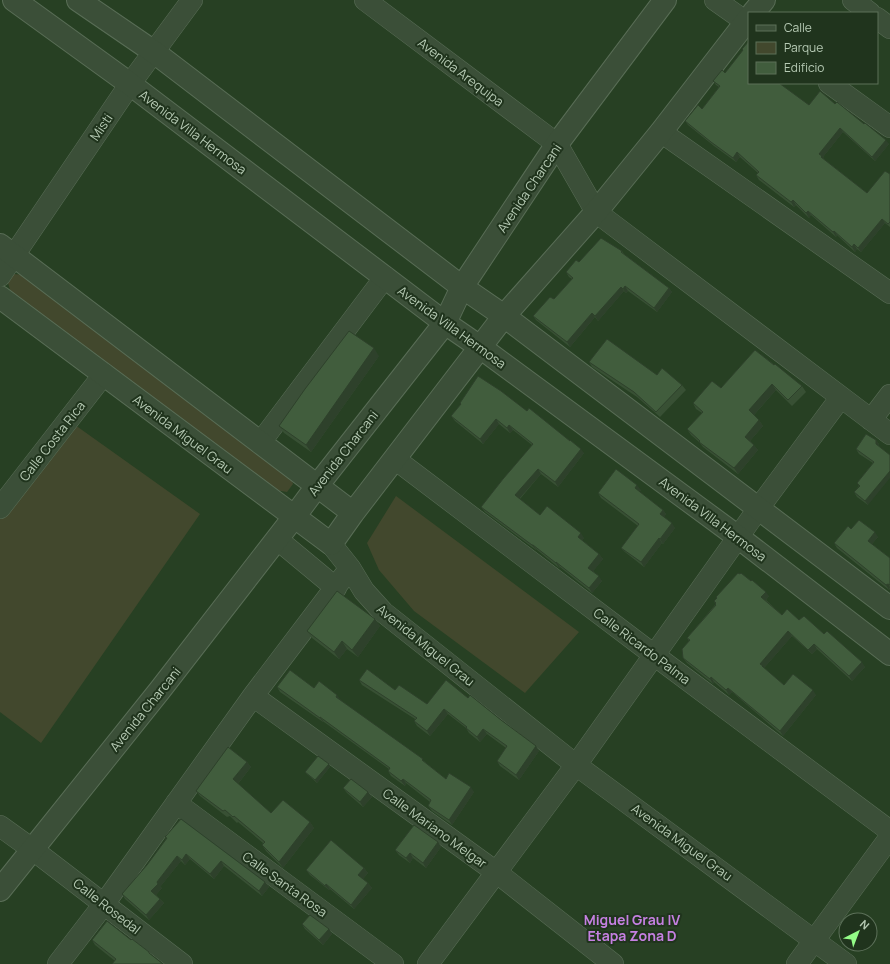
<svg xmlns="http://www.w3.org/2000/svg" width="890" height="964" font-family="Manrope,sans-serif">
<rect width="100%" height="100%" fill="#274023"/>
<path fill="#42482d" d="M13 274 27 275 290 474 293 484 287 492 275 490 11 293 8 283Z
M68 420 200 514 41 743 0 712V509Z
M396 496 579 632 525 693 414 611 379 570 367 543Z"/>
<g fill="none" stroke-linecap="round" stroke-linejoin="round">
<g stroke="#596d56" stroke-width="22">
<path id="minor" d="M365 0 557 144 596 212 890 434
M715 0 749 24
M853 0 870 13
M877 18 890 28
M829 83 890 127
M661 132 890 293
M0 276 130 84 192 0
M871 420 890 395
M260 443 385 277
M395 459 654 655 890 831
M0 508 104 374
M277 539 336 588
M331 544 350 568 364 591 383 612 576 765 846 964
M253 696 496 872 613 964
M176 803 393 964
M0 826 32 849 182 964
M58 964 104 904 253 696 350 568
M428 964 576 765 758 509 841 397
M797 964 890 837"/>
</g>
<g stroke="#596d56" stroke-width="24">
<path id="tertiary" d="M14 0 130 84 445 323 480 347 738 537 890 654
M78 0 154 52 462 287 504 316 890 608
M753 13 764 0
M0 245 353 513
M0 297 331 544 353 513 504 316 596 212 661 132 749 18
M0 890 160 690 294 517 317 486 445 323 462 287 557 144 665 0"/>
</g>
<use href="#minor" stroke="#3b4f38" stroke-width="21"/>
<use href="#tertiary" stroke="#3b4f38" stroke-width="22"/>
</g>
<path fill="#385034" d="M749 41V83L809 105 835 104 889 144 875 161 843 132 823 157 825 160 867 193 890 174V227L885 223 861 252 857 249 855 252 837 235 836 237 811 215 809 218 796 205 794 207 759 180 756 175 758 173 740 157 736 162 714 146 688 125 685 121 702 109 719 87 716 85 713 81 725 73 743 51 742 49Z
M622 251 624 254 669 288 672 292 657 312 628 291 626 293 624 291 598 321 595 317 570 347 536 320 533 316 554 299 572 279 569 277 566 272 579 262Z
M755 350 802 386 806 392 792 406 776 390 754 415 759 420 763 426 750 441 758 450 738 474 703 447 699 442 691 435 687 429 702 413 696 409 693 403 721 388Z
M379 356 311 452 284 433 279 426Z
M589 362 657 375 682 385 686 390 660 417 637 397 592 367Z
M460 403 584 453 558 487 541 474 520 499 540 515 584 538 582 540 599 554 603 559 593 571 602 581 592 593 560 567 559 568 536 549V550L485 512 481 507 532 445 513 430 510 433 499 424 483 444 455 421 451 416 461 404Z
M876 440 879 444V446L868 505 857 497 854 492 859 486 857 483 873 463 859 454 856 449Z
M641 490 639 492 663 510 666 514 664 517 675 528 663 544 662 543 644 567 625 552 621 548 638 526 601 498 598 493Z
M851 529 878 537 872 544 890 558V589L889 590 837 548 834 543Z
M769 596 766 600 782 615 799 620 824 634 865 667 852 681 817 649 812 654 792 636 764 668 784 685 816 695 783 736 732 692 729 695 714 682 713 684 687 663 683 658 689 641 687 638 715 605V603L714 601Z
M375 619 380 626 358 657 347 649 339 659 312 638 307 631Z
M359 680 395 690 427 704 468 698 539 751 519 780 500 766 497 761 506 748 487 734 480 742 469 733 466 728 448 714 430 736 417 726 414 721 415 719 362 685Z
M277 687 314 688 341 700H340L425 762 446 779 474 792 452 825 432 811 428 806 430 802 406 783 405 786 391 776 388 771 389 769 324 722H323L280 692Z
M247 762 251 767 238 784 271 813 310 822 314 828 283 868 266 851 262 845 263 843 238 822 237 823 230 816 227 817 200 796 196 791Z
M329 764 330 767 317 783 307 774 305 772Z
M343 788 368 792 372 797 363 807 347 793Z
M181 819 265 882 269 887 262 896 224 866 214 879 190 859 185 865 181 861 160 887 162 888 156 895 164 903 149 920 125 899 122 894 147 865 166 839 165 837Z
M438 842 441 847 426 868 413 858 410 863 399 855 395 850Z
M364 868 368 873 363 879 368 883 372 888 354 909 330 889 329 890 310 875 306 870Z
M302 924 329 929 332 934 323 945 305 929Z
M92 940H131L151 955 115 961 95 945Z"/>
<path fill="#2e412b" d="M840 128 843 132 823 157 825 160 821 157 819 154Z
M886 140 889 144 875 161 872 157Z
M737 152 740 157 736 162 733 158Z
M793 200 796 205 794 207 791 202Z
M808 211 811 215 809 218 806 213Z
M882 219 885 223 861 252 858 248Z
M834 231 837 235 836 237 833 232Z
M854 244 857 249 855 252 852 247Z
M625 286 628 291 626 293 623 289Z
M621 287 624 291 598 321 595 316Z
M669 288 672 292 657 312 654 308Z
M592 313 595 317 570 347 567 342Z
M374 348 379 356 311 452 306 445Z
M772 384 776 390 753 416 749 410Z
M496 419 499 424 483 444 480 439Z
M759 420 763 426 749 442 745 437Z
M509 425 513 430 510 433 507 428Z
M876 440 879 444V448L876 444Z
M754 445 758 450 738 474 734 468Z
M581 449 584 453 558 487 555 482Z
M538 469 541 474 518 500 515 495Z
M890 471V478L868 505 865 501Z
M637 485 641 490 638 493 635 488Z
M663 510 666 514 663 519 660 514Z
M672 523 675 528 663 544 660 539Z
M875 532 878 537 871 545 868 541Z
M581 533 584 538 581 542 578 537Z
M659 538 662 543 644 567 641 562Z
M532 545H533L536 549V550Z
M599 554 603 559 592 573 588 568Z
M556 562 560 567 559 568 556 563Z
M599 576 602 581 592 593 589 588Z
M888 584 890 587 889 590 886 585Z
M766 592 769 596 765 601 761 597Z
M375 619 380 626 358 657 352 650Z
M788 631 792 636 764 668 766 670 765 671 760 664Z
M342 641 347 649 339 659 334 652Z
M814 644 817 649 812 654 808 650Z
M862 662 865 667 852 681 849 676Z
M711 677 714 682 713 684 710 679Z
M728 688 732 692 729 695 726 690Z
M813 690 816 695 783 736 780 731Z
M337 695 341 700 339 702 336 697Z
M444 709 448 714 430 736 427 731Z
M320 717 324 722H323L320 718Z
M483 729 487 734 480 742 477 737Z
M536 746 539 751 519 780 516 775Z
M247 762 251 767 237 785 233 779Z
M329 764 330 767 317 783 315 780Z
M403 779 406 783 405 786 401 781Z
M471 787 474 792 452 825 449 820Z
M368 792 372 797 363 807 360 802Z
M310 822 314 828 283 868 279 862Z
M438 842 441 847 426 868 423 863Z
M410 853 413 858 410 863 406 858Z
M186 854 190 859 185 865 182 860Z
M177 856 181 861 160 887 162 888 155 896 151 891 157 882Z
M221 861 224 866 214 879 210 874Z
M364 868 368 873 362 880 358 875Z
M265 882 269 887 262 896 259 891Z
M368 883 372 888 354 909 351 905Z
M326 884 330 889 329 890 325 886Z
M160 899 164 903 149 920 146 915Z
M329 929 332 934 323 945 319 940Z"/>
<path fill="#415d3d" stroke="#2e412b" d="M749 41V83H779L809 105 820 91 835 104 837 102 864 124 865 123 886 140 872 157 840 128 819 154 822 156 821 157 867 193 885 171 890 174V222L888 224 882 219 858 248 854 244 852 247 834 231 833 232 808 211 806 213 793 200 791 202 756 175 759 172 737 152 733 158 711 142 685 121 698 105 702 109 720 86 713 81 722 70 725 73 743 50 742 49Z
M601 238 622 251 621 252 669 288 654 308 625 286 623 289 621 287 595 316 592 313 567 342 533 316 550 297 554 299 573 278 566 272 576 260 579 262Z
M349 331 374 348 306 445 279 426 305 389Z
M607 339 657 375 662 368 682 385 656 412 634 392 589 362Z
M755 350 774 365 775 364 802 386 788 400 772 384 749 410 759 420 745 437 754 445 734 468 699 442 700 441 687 429 703 412 693 403 712 381 721 388Z
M478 376 501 391 527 411 529 408 570 441V440L581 449 555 482 538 469 515 495 540 515 547 506 581 533 578 537 599 554 588 568 599 576 589 588 556 562V563L533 545H532L481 507 503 479 533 444 509 425 507 428 496 419 480 439 451 416 461 404 460 403Z
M866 434 876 440V444L890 455V471L865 501 854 492 860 486 857 483 874 462 856 449Z
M616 469 637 485 635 488 663 510 660 514 672 523 660 539 659 538 641 562 621 548 639 524 598 493Z
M859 520 875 532 868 541 890 558V585L888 584 886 585 834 543 848 526 851 529Z
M738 573 740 574 741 573 751 581 752 580 766 592 761 597 782 615 787 609 799 620 804 616 824 634 827 631 862 662 849 676 814 644 808 650 788 631 760 664 763 666H762L784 685 793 674 813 690 780 731 728 688 726 690 711 677 710 679 683 658 682 649 690 640 687 638 716 605 715 604 716 603 714 601 717 598 716 597Z
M337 591 375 619 352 650 342 641 334 652 307 631Z
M367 669 395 690 399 685 427 704 446 680 468 698 470 695 501 720 536 746 516 775 497 761 507 746 483 729 477 737 466 728 467 727 444 709 427 731 414 721 417 718 359 680Z
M290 670 314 688 319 681 337 695 336 697 423 759 422 760 446 779 449 773 471 787 449 820 428 806 431 800 403 779 401 781 388 771 390 768 320 717V718L277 687Z
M228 747 247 762 233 779 271 813 283 800 310 822 279 862 262 845 265 842 234 816 233 817 225 810 223 811 196 791Z
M318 756 329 764 315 780 305 772Z
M351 779 368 792 360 802 343 788Z
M181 819 265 882 259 891 221 861 210 874 186 854 182 860 177 856 157 882 158 884 151 891 160 899 146 915 122 894 147 865 167 838 165 837Z
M414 825 438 842 423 863 410 853 406 858 395 850Z
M331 840 364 868 358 875 368 883 351 905 326 884 325 886 306 870Z
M310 915 329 929 319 940 302 924Z
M107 921 131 940 132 939 149 952V953L163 964H112L116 959 92 940Z"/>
<g text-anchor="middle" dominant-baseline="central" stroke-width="4" stroke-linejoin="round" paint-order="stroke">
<g font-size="13" fill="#b6cab4" stroke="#20341d">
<text transform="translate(461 72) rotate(37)">Avenida Arequipa</text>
<text transform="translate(101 127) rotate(-56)">Misti</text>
<text transform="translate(193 132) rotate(37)">Avenida Villa Hermosa</text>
<text transform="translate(529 188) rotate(-56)">Avenida Charcani</text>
<text transform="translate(452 327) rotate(36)">Avenida Villa Hermosa</text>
<text transform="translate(183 434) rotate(37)">Avenida Miguel Grau</text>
<text transform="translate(52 441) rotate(-52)">Calle Costa Rica</text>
<text transform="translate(343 453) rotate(-52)">Avenida Charcani</text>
<text transform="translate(713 519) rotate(37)">Avenida Villa Hermosa</text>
<text transform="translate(426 645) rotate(39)">Avenida Miguel Grau</text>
<text transform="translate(642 646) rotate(37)">Calle Ricardo Palma</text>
<text transform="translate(145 709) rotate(-51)">Avenida Charcani</text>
<text transform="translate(435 828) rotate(36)">Calle Mariano Melgar</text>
<text transform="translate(682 842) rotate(36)">Avenida Miguel Grau</text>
<text transform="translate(285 884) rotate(36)">Calle Santa Rosa</text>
<text transform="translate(107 906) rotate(38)">Calle Rosedal</text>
</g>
<g font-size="14" font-weight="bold" fill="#c580e1" stroke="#20341d">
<text x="632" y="919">Miguel Grau IV<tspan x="632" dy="16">Etapa Zona D</tspan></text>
</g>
</g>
<rect x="748" y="12" width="130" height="72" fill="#20341d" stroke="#5c7059"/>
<rect x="756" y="25" width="20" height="6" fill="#3b4f38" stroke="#5c7059"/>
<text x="784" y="32" font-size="12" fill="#b6cab4">Calle</text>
<rect x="756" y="42" width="20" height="12" fill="#42482d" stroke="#5c7059"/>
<text x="784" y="52" font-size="12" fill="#b6cab4">Parque</text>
<rect x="756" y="62" width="20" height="12" fill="#415d3d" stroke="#5c7059"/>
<text x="784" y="72" font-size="12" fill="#b6cab4">Edificio</text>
<g transform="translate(858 932) rotate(42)"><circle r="19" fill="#20341d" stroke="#5c7059"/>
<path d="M0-3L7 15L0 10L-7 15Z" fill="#93fc87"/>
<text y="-6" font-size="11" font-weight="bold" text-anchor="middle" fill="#b6cab4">N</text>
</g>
</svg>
